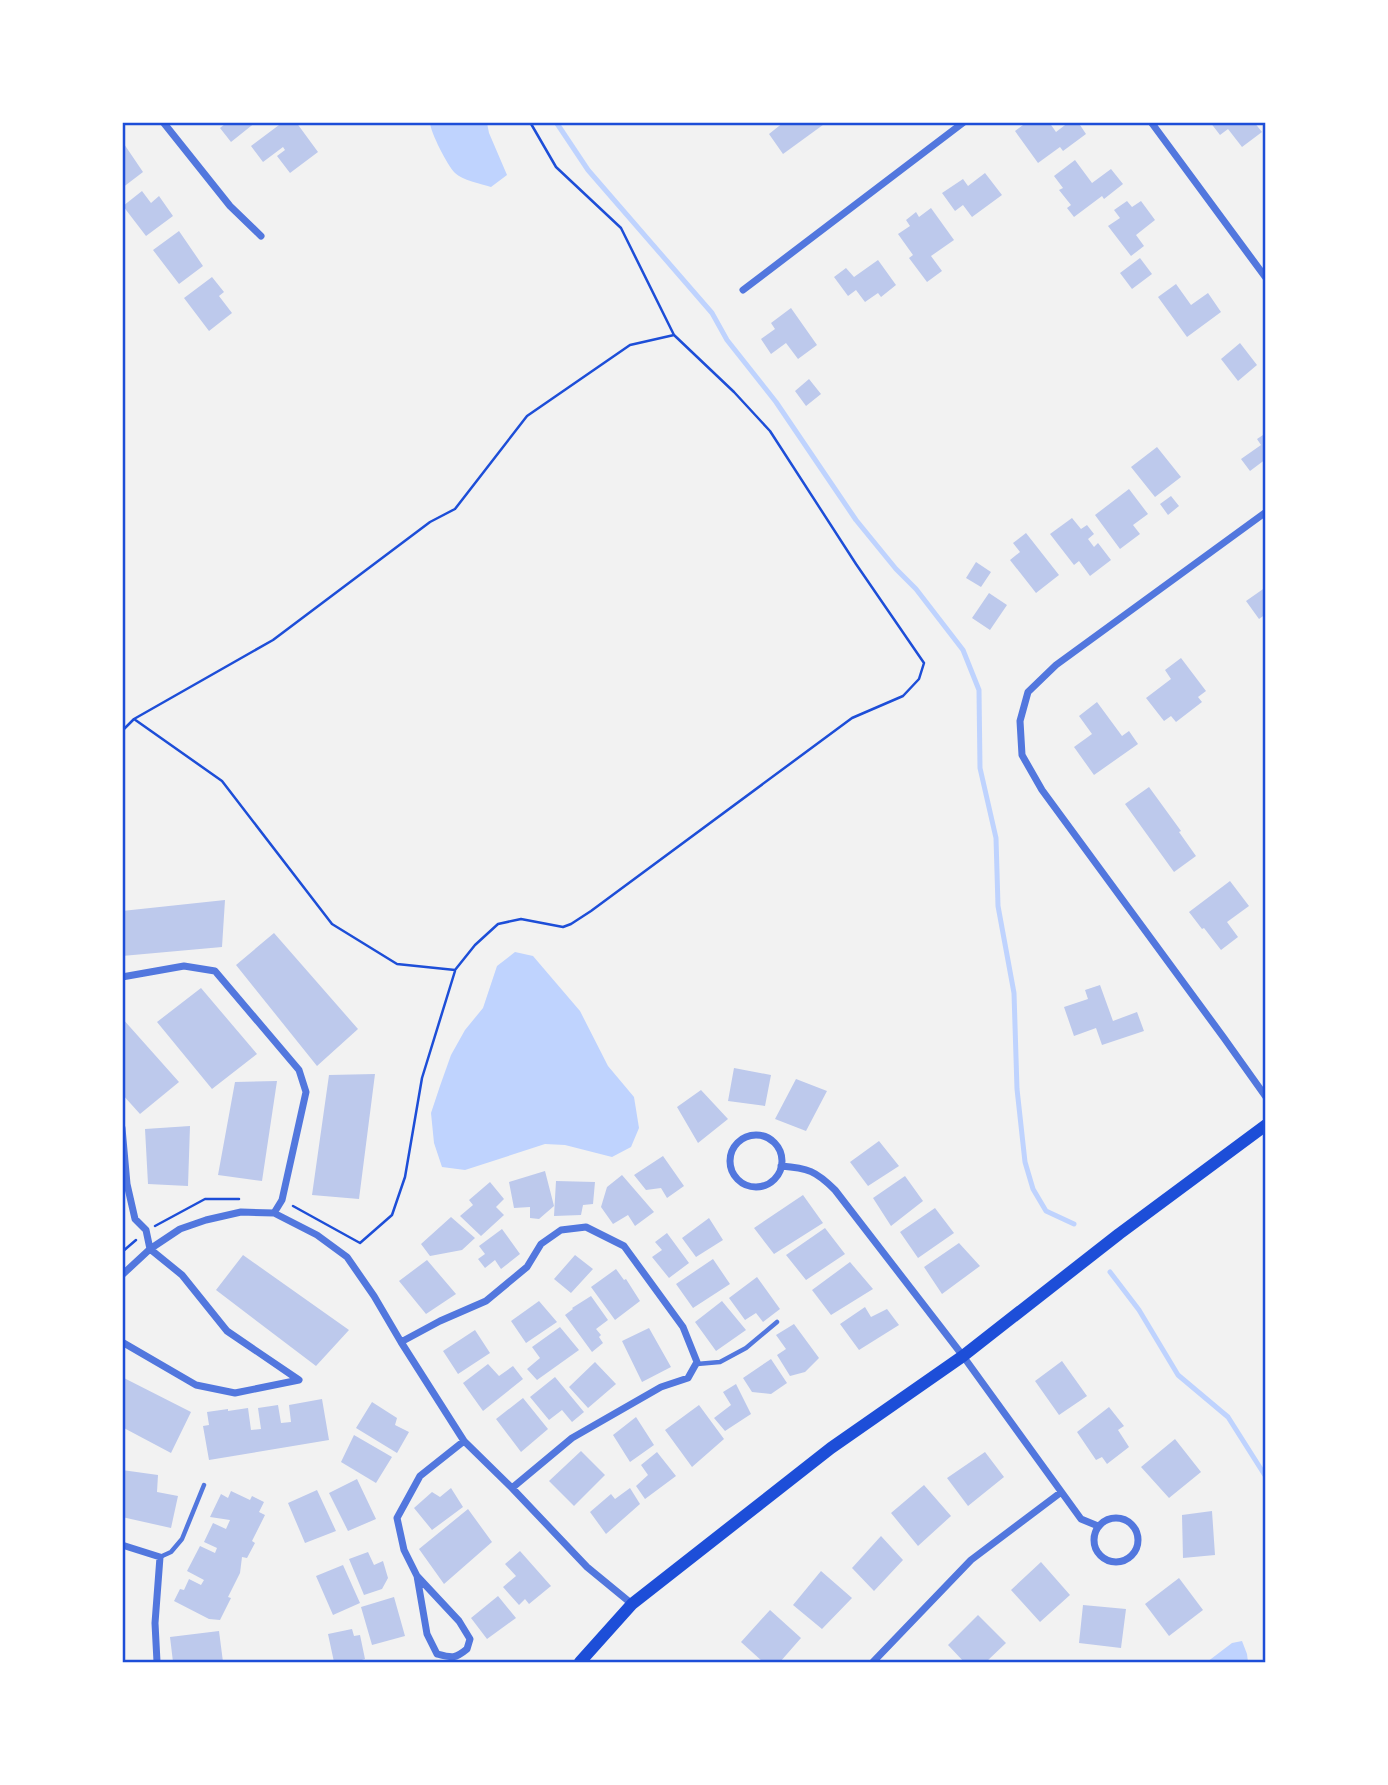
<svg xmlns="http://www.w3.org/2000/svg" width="1388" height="1785" font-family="Commissioner,sans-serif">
<rect width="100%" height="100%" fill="#f2f2f2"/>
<path fill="#bfd3fe" d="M430 123H487L489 133 507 175 491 187C481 184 462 180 455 173 447 165 431 133 430 123Z
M515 952 533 956 580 1011 608 1066 634 1097 639 1128 631 1147 612 1157 565 1145 545 1144 465 1170 442 1167 434 1143 431 1113 440 1086 451 1055 465 1030 483 1008 497 966Z
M1242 1641 1247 1654 1248 1662H1207L1232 1643Z"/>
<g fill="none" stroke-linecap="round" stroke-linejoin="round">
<path stroke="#bfd3fe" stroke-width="5" d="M556 122 588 170 712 313 727 340 776 402 856 520 896 569 916 589 963 650 979 690 980 768 996 838 998 906 1014 993 1017 1089 1025 1162 1033 1189 1046 1211 1074 1224
M1110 1272 1139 1310 1178 1375 1228 1417 1266 1477"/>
</g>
<path fill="#bdc9ec" d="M224 122H256L231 142 220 128 225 124Z
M283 122H296L318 152 290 173 277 156 285 150 283 147 263 162 251 146Z
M784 122H827L783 154 769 134Z
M1027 122H1049L1056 132 1069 122H1078L1086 134 1063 151 1060 147 1038 163 1015 131Z
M1210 122H1254L1262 132 1242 147 1228 129 1220 135Z
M122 141 143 172 122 188Z
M1075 160 1092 183 1111 169 1123 184 1104 199 1102 196 1074 217 1067 208 1071 205 1059 190 1063 188 1054 176Z
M985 173 1002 195 972 217 963 205 955 211 942 193 963 179 968 186Z
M142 191 151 203 159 196 173 216 146 236 123 206Z
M1127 201 1132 207 1141 201 1155 220 1136 235 1144 246 1131 256 1108 226 1120 218 1114 210Z
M931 208 954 240 931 256 942 271 927 282 909 258 913 255 898 234 910 226 906 220 916 212 919 217Z
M179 231 203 266 179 284 153 250Z
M1140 258 1152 274 1132 289 1120 273Z
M878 260 896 285 881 297 878 293 865 302 856 290 848 296 834 277 846 268 854 277Z
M212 277 224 292 219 296 232 313 209 331 184 298Z
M1176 284 1191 305 1208 293 1221 312 1187 337 1158 297Z
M791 308 817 345 798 359 786 343 771 354 761 339 775 329 771 323Z
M1240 343 1257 365 1238 381 1221 359Z
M809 379 821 394 806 406 795 391Z
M1266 433V459L1250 471 1241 459 1261 445 1257 439Z
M1157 447 1181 477 1155 497 1131 467Z
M1129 489 1148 514 1133 525 1140 534 1120 549 1095 515Z
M1171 496 1179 506 1168 515 1160 504Z
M1072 518 1081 529 1087 525 1094 534 1088 539 1094 547 1098 543 1111 560 1090 576 1079 561 1074 565 1050 534Z
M1026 533 1059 575 1036 593 1010 560 1020 552 1013 543Z
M976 562 991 572 981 587 966 578Z
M1266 587V614L1259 619 1246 601Z
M989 593 1007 605 990 630 972 618Z
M1181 658 1206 691 1198 697 1202 702 1176 722 1171 716 1164 721 1146 698 1171 679 1165 670Z
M1097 702 1122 736 1129 731 1138 744 1094 775 1074 747 1092 734 1079 716Z
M1149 787 1181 831 1179 832 1196 856 1174 872 1125 804Z
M1230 881 1249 906 1227 922 1238 937 1221 950 1204 928 1202 929 1189 912Z
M225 900 222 947 122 956V911Z
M274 933 358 1029 317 1066 236 965Z
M1100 985 1113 1021 1137 1012 1144 1031 1102 1045 1096 1028 1074 1036 1064 1007 1088 999 1085 990Z
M201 988 257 1054 212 1089 157 1022Z
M122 1018 179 1082 140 1114 122 1094Z
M734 1068 771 1075 765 1106 728 1101Z
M375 1074 359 1199 312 1195 329 1075Z
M796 1079 827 1091 806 1131 775 1119Z
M277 1081 262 1181 218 1175 235 1082Z
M701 1090 728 1119 698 1143 677 1107Z
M190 1126 188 1186 148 1184 145 1129Z
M879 1141 899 1166 868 1186 850 1162Z
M663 1156 684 1186 667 1198 661 1188 646 1190 634 1175Z
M545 1171 554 1206 539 1219 530 1218V1207L514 1208 509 1182Z
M622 1175 654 1212 635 1226 628 1215 613 1224 601 1207 607 1187Z
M905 1176 923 1201 891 1226 873 1198Z
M556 1181 595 1182 593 1204 583 1205 581 1215 554 1216Z
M490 1182 504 1199 496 1207 504 1215 481 1236 460 1216 473 1205 469 1200Z
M803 1195 823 1223 774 1254 754 1228Z
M935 1208 954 1233 918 1258 900 1232Z
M451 1217 475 1238 462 1250 430 1256 421 1244Z
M709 1218 723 1240 696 1257 682 1238Z
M825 1228 845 1254 806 1280 786 1255Z
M502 1229 520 1254 501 1269 495 1260 485 1268 478 1259 485 1254 479 1246Z
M667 1233 689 1263 669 1278 652 1257 662 1250 655 1242Z
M959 1243 980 1266 942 1294 924 1267Z
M243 1255 349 1330 316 1366 216 1290Z
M575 1255 593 1269 571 1293 554 1279Z
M713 1259 730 1284 693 1308 676 1284Z
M427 1260 456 1294 426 1314 399 1281Z
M850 1262 873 1289 831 1315 812 1290Z
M616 1269 624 1280 626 1279 640 1301 615 1320 591 1287Z
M757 1277 780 1309 763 1322 756 1313 745 1320 729 1298Z
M591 1296 608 1320 596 1329 601 1335 599 1337 603 1343 592 1352 565 1315 573 1309 572 1308Z
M539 1301 557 1322 526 1343 511 1321Z
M722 1301 746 1330 716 1351 695 1322Z
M865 1307 871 1317 887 1309 899 1325 859 1350 840 1324Z
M794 1324 819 1358 805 1372 790 1376 777 1355 786 1349 776 1335Z
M560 1327 579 1350 537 1380 527 1369 540 1358 532 1347Z
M649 1328 671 1367 642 1382 622 1341Z
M475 1330 490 1353 458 1374 443 1351Z
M771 1359 787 1383 771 1394 752 1392 743 1378Z
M1062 1361 1087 1396 1059 1415 1035 1381Z
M595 1362 616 1384 588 1408 569 1387Z
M488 1364 499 1376 513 1366 523 1379 483 1411 463 1383Z
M122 1377 191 1412 171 1453 122 1427Z
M555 1377 584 1412 572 1422 562 1410 549 1420 530 1397Z
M736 1384 751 1414 725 1431 714 1418 731 1405 723 1392Z
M523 1398 548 1429 521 1452 496 1419Z
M322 1399 329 1440 209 1460 203 1426 209 1425 207 1412 228 1409V1411L248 1408 251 1430 261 1429 258 1408 278 1405 281 1423 291 1422 289 1405Z
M372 1402 397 1418 395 1425 409 1432 397 1453 356 1428Z
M699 1405 724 1439 692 1467 665 1430Z
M1109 1407 1124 1426 1118 1430 1129 1447 1107 1464 1102 1457 1096 1460 1077 1432Z
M636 1417 654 1445 630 1462 613 1435Z
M354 1435 392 1457 376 1483 341 1462Z
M1175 1439 1201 1472 1169 1498 1141 1467Z
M581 1451 605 1475 574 1506 549 1481Z
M657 1452 676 1476 645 1499 636 1486 648 1475 641 1465Z
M985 1452 1004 1477 968 1506 947 1478Z
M122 1470 158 1475 157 1492 178 1496 171 1528 122 1517Z
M357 1479 376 1519 348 1531 329 1493Z
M924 1485 951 1516 918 1546 891 1513Z
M451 1488 463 1507 432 1530 414 1508 432 1492 440 1497Z
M630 1488 640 1504 606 1534 590 1512 611 1494 615 1499Z
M317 1490 336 1531 305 1543 288 1503Z
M231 1491 250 1500 252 1496 264 1502 259 1512 265 1515 252 1541 255 1543 247 1558 242 1557 240 1573 228 1597 231 1598 220 1620 209 1619 174 1601 180 1589 184 1590 189 1579 201 1585 204 1580 187 1571 200 1546 215 1553 217 1548 204 1542 213 1523 226 1529 230 1520 210 1517 221 1494 228 1498Z
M468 1509 492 1542 444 1584 419 1549Z
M1212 1511 1215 1555 1183 1558 1182 1515Z
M881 1536 903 1560 874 1591 852 1568Z
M520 1551 551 1586 529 1604 525 1599 519 1605 503 1587 516 1576 505 1564Z
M368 1552 374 1565 383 1561 388 1578 382 1589 364 1595 349 1559Z
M1041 1562 1070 1595 1040 1622 1011 1590Z
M343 1565 360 1603 333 1615 316 1576Z
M821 1571 852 1598 822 1629 793 1605Z
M1179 1578 1203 1610 1169 1636 1145 1604Z
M498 1596 516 1618 487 1639 471 1618Z
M394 1597 405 1636 372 1645 361 1607Z
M1083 1605 1126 1609 1121 1648 1079 1643Z
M770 1610 801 1638 780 1662H763L741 1642Z
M978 1615 1006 1643 986 1662H964L948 1645Z
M352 1629 354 1636 360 1635 365 1659 355 1662H334L328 1634Z
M219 1631 223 1662H173L170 1637Z"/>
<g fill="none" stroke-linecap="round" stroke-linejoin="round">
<path stroke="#1d4ed8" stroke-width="2.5" d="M134 719 222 781 332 924 397 964 455 970 475 945 498 924 521 919 563 927 571 924 591 911 852 718 903 696 919 679 924 663 856 564 770 431 734 392 674 335 621 228 556 167 530 122
M122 731 134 719 273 640 430 522 455 509 527 416 630 345 674 335
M293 1206 360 1243 392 1215 405 1177 422 1078 455 971
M155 1226 205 1199H239
M122 1252 136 1240"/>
<path stroke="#5277de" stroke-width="4.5" d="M697 1364 720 1362 746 1348 777 1322
M160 1557 171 1552 182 1539 204 1485"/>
<path stroke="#5277de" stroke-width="7" d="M163 122 230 206 261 236
M1151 122 1266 278
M743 290 964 122
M1266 512 1056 665 1028 692 1020 721 1022 755 1042 790 1224 1038 1266 1097
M122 977 184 966 215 971 299 1070 306 1092 282 1200 274 1213
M122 1128 127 1184 135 1219 146 1230 150 1249 182 1275 227 1331 299 1380 235 1393 196 1385 122 1342
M730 1161a26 26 0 1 1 52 0a26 26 0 1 1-52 0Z
M781 1166C808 1168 816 1171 835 1190L963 1356 1081 1519 1098 1526
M122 1275 150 1249 180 1229 206 1220 241 1212 274 1213 317 1235 347 1257 374 1296 401 1342 464 1441 512 1488 587 1567 632 1604
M401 1342 440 1321 486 1301 527 1267 541 1244 561 1230 586 1227 624 1246 683 1327 697 1362 688 1378 661 1387 572 1438 512 1488
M1094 1540a22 22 0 1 1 44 0a22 22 0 1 1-44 0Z
M122 1545 160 1557 155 1623 157 1662
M417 1576 427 1634 437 1654C452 1658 455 1659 467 1649L470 1639 459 1621 417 1576 404 1550 397 1518 420 1476 464 1441
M873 1662 971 1560 1060 1493"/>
<path stroke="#1d4ed8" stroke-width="12" d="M580 1662 632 1604 831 1448 963 1356 1119 1234 1266 1125"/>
</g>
<rect width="1388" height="1785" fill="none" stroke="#ffffff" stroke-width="248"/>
<rect x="124" y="124" width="1140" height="1537" fill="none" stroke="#1d4ed8" stroke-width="2.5"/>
</svg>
